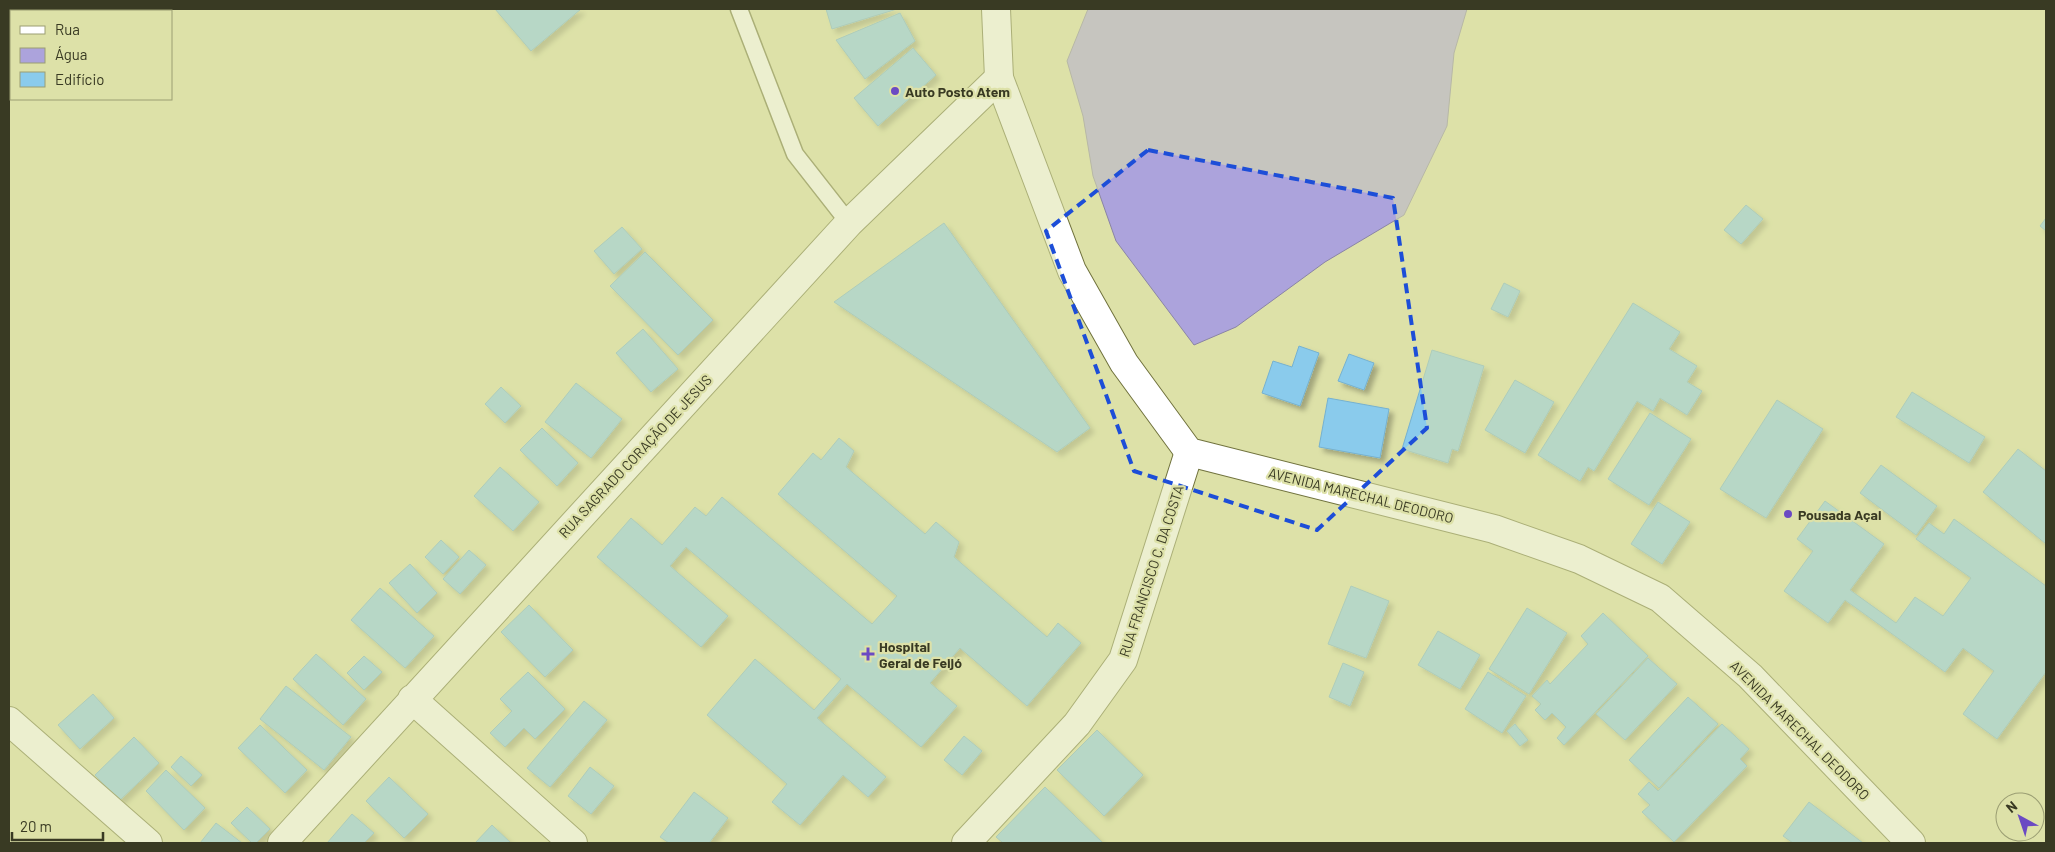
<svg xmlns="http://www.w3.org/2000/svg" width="2055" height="852" font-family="Barlow,sans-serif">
<defs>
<filter id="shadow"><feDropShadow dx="4.5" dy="4.5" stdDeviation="2.5" flood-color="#0004"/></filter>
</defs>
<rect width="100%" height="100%" fill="#dde1a8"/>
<path fill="#aca3dc" stroke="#8a84a4" d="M1088 9H1467L1454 53 1447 126 1404 215 1325 262 1236 327 1194 345 1116 241 1093 176 1083 116 1067 61Z"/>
<path fill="#8acbec" stroke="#76b1cf" filter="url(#shadow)" d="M495 9H581L531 51Z
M826 9H897L832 29Z
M900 13 915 41 865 79 836 40Z
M913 48 936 75 878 126 854 98Z
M1746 205 1763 219 1741 244 1724 230Z
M2046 218V231L2040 226Z
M944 223 1090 428 1057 452 834 302Z
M622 227 642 249 614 274 594 251Z
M645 252 713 320 678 355 610 286Z
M1504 283 1520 291 1508 317 1491 309Z
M1633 303 1680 332 1669 349 1697 366 1687 382 1702 391 1687 415 1660 398 1653 411 1637 401 1594 471 1588 467 1580 481 1538 455Z
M643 329 678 369 651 392 616 353Z
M1299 346 1319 353 1300 406 1262 393 1273 361 1292 367Z
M1432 350 1484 366 1458 451 1452 449 1448 463 1402 449Z
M1349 354 1374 363 1364 390 1338 381Z
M1515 380 1554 402 1525 453 1485 430Z
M576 383 622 419 591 458 545 422Z
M501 387 521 406 505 423 485 404Z
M1912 392 1985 437 1969 463 1896 417Z
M1328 398 1389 409 1380 458 1319 447Z
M1777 400 1823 429 1766 518 1720 489Z
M1650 413 1691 439 1649 505 1608 479Z
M542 428 578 463 557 486 520 450Z
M839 438 854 451 846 467 925 534 936 522 959 542 954 557 1047 637 1058 623 1081 643 1027 706 960 648 930 683 957 706 921 747 847 684 817 718 886 777 868 797 843 775 800 825 772 802 787 784 707 715 755 659 814 710 841 679 686 547 670 566 728 616 701 647 597 557 631 518 662 545 695 507 706 516 722 497 872 624 897 596 778 494 813 453 821 460Z
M2018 449 2046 471V544L1983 492Z
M1881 465 1937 506 1916 535 1860 493Z
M500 467 539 502 513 531 474 496Z
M1825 501 1884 544 1850 590 1896 623 1915 597 1943 616 1971 578 1916 539 1929 523 1944 534 1954 519 2046 586V672L1997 739 1963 714 1994 671 1963 648 1945 672 1845 600 1828 623 1784 591 1813 551 1797 539Z
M1658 502 1690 522 1662 564 1631 544Z
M441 540 459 557 443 574 425 557Z
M469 550 486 565 460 594 443 579Z
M410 564 437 593 417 613 389 583Z
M1351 586 1389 601 1366 658 1328 644Z
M380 588 434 636 405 668 351 620Z
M529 605 573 650 545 677 501 632Z
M1527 608 1567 633 1529 694 1489 669Z
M1603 613 1648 656 1564 745 1557 738 1566 727 1552 713 1545 720 1535 710 1541 704 1532 696 1547 680 1550 684 1588 644 1581 636Z
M1438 631 1480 655 1460 689 1418 665Z
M316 654 366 699 343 725 293 679Z
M364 656 382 672 364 690 347 673Z
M1648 658 1677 684 1625 740 1596 714Z
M1343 663 1364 672 1350 706 1329 697Z
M528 672 565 709 535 739 524 728 505 747 490 733 512 711 500 699Z
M1488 672 1526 696 1502 733 1465 709Z
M286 686 351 737 324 770 260 719Z
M93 694 114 718 80 749 58 725Z
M1688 697 1718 724 1659 788 1629 760Z
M584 701 607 720 550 787 527 768Z
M1515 724 1528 740 1520 746 1507 731Z
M1722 724 1749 749 1740 759 1747 766 1674 842 1642 812 1650 805 1638 794 1649 782 1658 791Z
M260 725 307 770 285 793 238 748Z
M1097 730 1143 775 1104 816 1057 770Z
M964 736 982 751 962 775 944 760Z
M134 737 159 763 119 801 95 775Z
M181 756 202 775 191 786 171 767Z
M590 767 614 786 591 814 568 796Z
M166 770 205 808 184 830 146 791Z
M389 777 428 814 404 838 366 801Z
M1045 787 1103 843H1003L996 837Z
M694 792 728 818 709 843H669L660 837Z
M1809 802 1863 843H1793L1783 836Z
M247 807 270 829 256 843H252L231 823Z
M352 814 374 833 364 843H327Z
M216 823 242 843H200Z
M492 825 511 843H475Z"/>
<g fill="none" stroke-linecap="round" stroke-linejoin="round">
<g stroke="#70723d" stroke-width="19">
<path id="service" d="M739 9 795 154 849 223"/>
</g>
<g stroke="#70723d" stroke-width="30">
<path id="minor" d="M412 699 573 843
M9 721 148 843
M282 843 849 223 999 78"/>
</g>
<g stroke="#70723d" stroke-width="30">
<path id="tertiary" d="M966 843 1077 724 1123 660 1189 452"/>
</g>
<g stroke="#70723d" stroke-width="30">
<path id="secondary" d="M996 9 999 78 1072 271 1124 363 1189 452 1494 529 1579 559 1660 598 1750 676 1911 843"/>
</g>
<use href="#service" stroke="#fff" stroke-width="16"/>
<use href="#minor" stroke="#fff" stroke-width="28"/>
<use href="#tertiary" stroke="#fff" stroke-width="28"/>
<use href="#secondary" stroke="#fff" stroke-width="28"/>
</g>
<path d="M0 0H2055V852H0ZM1148 150 1393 198 1427 428 1317 530 1134 471 1046 231Z" fill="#dde1a8" fill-opacity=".55" fill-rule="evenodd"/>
<path fill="none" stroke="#1d4ed8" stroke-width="4" stroke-dasharray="10 6" stroke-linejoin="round" d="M1148 150 1393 198 1427 428 1317 530 1134 471 1046 231Z"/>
<g fill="#6b4ac3" stroke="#dde1a8" stroke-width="2">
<circle cx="895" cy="91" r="5"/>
<circle cx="1788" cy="514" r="5"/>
<path d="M865.5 646.5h5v5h5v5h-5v5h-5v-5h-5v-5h5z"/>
</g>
<g text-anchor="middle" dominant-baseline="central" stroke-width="4.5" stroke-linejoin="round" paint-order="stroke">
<g font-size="14" font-weight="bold" fill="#393a23" stroke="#dde1a8" text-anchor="start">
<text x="905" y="91">Auto Posto Atem</text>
<text x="1798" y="514">Pousada Açai</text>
<text x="879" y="646">Hospital<tspan x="879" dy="16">Geral de Feijó</tspan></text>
</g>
<g font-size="14" fill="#393a23" stroke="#dde1a8">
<text transform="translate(635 456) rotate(-47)">RUA SAGRADO CORAÇÃO DE JESUS</text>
<text transform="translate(1361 495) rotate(14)">AVENIDA MARECHAL DEODORO</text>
<text transform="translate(1151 571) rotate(-72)">RUA FRANCISCO C. DA COSTA</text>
<text transform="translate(1800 730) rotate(45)">AVENIDA MARECHAL DEODORO</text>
</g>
</g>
<rect width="2055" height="852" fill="none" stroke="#393a23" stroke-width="20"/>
<rect x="10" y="10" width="162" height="90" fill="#dde1a8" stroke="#9b9e73"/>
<rect x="20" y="26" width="25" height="8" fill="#ffffff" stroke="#9b9e73"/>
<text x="55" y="35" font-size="15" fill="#393a23">Rua</text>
<rect x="20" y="48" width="25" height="15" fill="#aca3dc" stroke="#9b9e73"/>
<text x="55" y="60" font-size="15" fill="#393a23">Água</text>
<rect x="20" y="72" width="25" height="15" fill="#8acbec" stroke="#9b9e73"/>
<text x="55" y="85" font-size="15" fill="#393a23">Edifício</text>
<g transform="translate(2020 817) rotate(320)"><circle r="24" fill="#dde1a8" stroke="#9b9e73"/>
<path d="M0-4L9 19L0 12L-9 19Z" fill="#6b4ac3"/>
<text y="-8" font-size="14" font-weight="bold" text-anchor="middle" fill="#393a23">N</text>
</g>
<path d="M12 832v8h91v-8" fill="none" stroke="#393a23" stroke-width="2.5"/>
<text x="20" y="832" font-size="15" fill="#393a23" stroke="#dde1a8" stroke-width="4" paint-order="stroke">20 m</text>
</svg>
